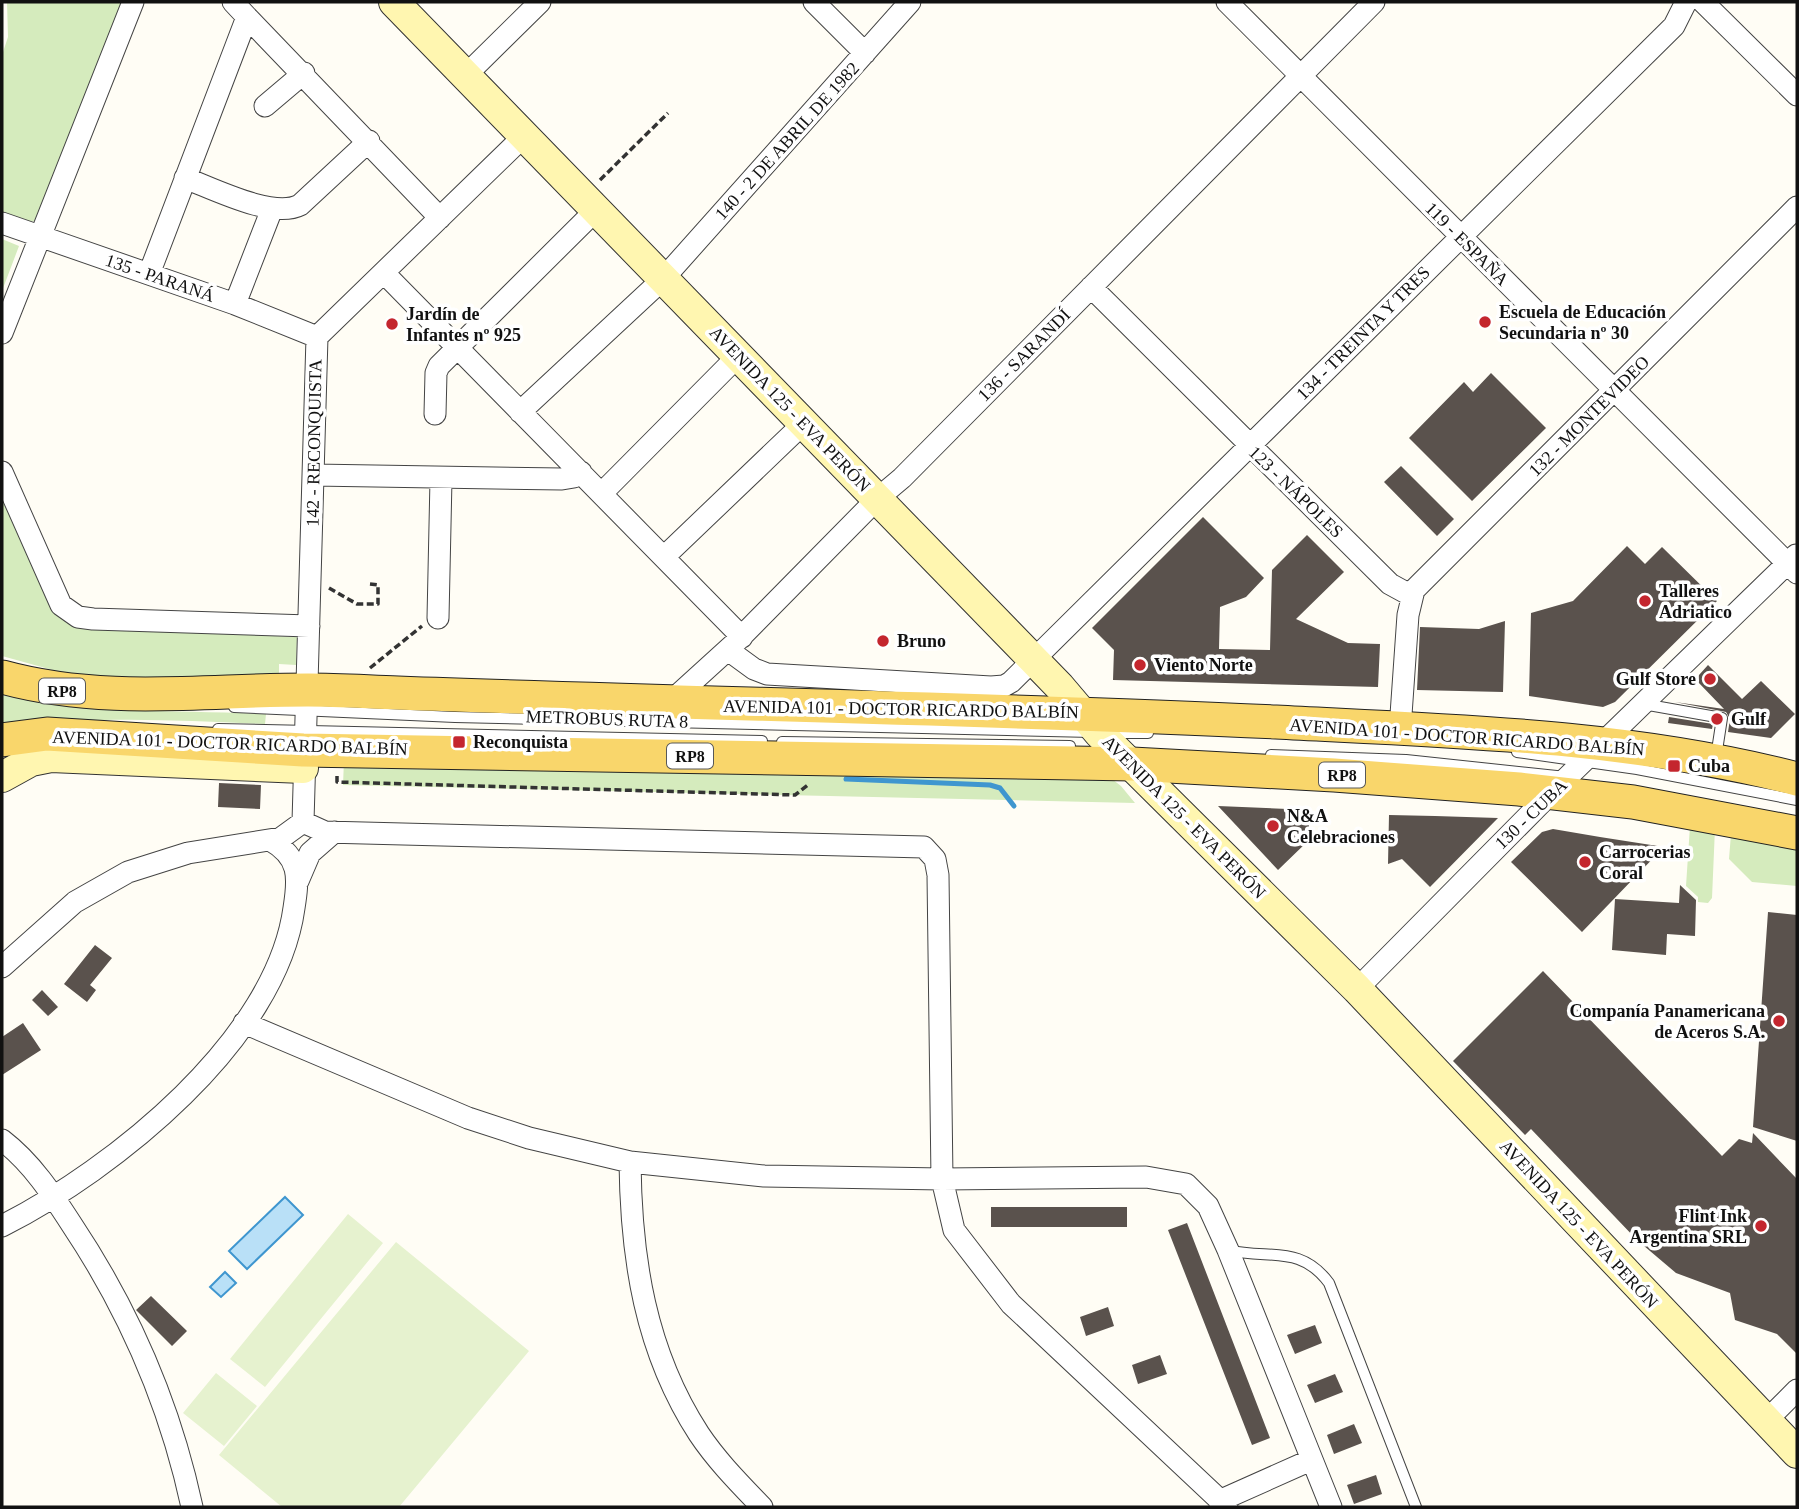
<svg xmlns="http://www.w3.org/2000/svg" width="1799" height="1509" font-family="Georgia,serif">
<rect width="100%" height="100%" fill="#fffdf5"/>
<path fill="#d5ebbd" d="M7 2H129L36 221 18 223 2 217V55L8 37Z
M2 239 19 246 2 291Z
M2 500 58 614 105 628 297 637 296 665 279 664V680L112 681 67 674 2 656Z
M2 695C88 714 179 710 266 714L265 724C176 721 89 714 2 730Z
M344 760 1108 776 1121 786 1135 803 343 785Z
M1690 826 1715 828 1712 898 1708 903 1698 902V897L1686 886Z
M1731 834 1797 843V886L1752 882 1729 859Z"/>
<path fill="#e6f2cf" d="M348 1214 383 1243 265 1387 230 1359Z
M396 1242 529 1351 399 1507H282L219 1455Z
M216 1373 257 1406 224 1446 183 1413Z"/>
<path fill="#b9e0f7" stroke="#3f96cf" stroke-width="2" d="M285 1197 303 1215 247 1269 229 1251Z
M225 1272 236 1283 221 1297 210 1287Z"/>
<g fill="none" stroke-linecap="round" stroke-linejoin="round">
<path stroke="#3f96cf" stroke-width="5" d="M846 779 990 785 1000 788 1014 806"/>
</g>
<path fill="#5a524d" d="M1491 373 1546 428 1472 501 1409 438 1464 382 1473 392Z
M1401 466 1454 519 1437 536 1384 482Z
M1203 517 1264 578 1246 597 1220 607 1219 649 1270 650 1272 570 1307 535 1344 572 1296 619 1348 643 1380 644 1378 687 1113 680 1114 650 1092 628Z
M1627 546 1645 564 1662 547 1717 601 1615 702 1603 707 1529 696 1531 613 1573 601Z
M1505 621 1503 692 1417 690 1420 627 1479 629Z
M1708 665 1742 699 1761 681 1795 714 1771 738 1728 732 1730 719 1726 712 1675 702 1724 709 1698 682 1699 675Z
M1669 717 1713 724 1712 729 1668 723Z
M219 783 261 785 260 809 218 807Z
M1218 806 1310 810 1308 841 1278 870Z
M1389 815 1435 816 1498 818 1430 887 1402 859 1388 864Z
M1553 829 1600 837 1664 847 1582 932 1511 862 1542 832Z
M1680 885 1696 900 1695 936 1667 934 1666 955 1612 950 1615 899 1679 903Z
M1768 912 1797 915V1141L1753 1127Z
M95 945 112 958 90 985 96 990 87 1002 64 984Z
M1543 971 1722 1156 1739 1139 1752 1143 1753 1133 1797 1179V1354L1777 1334 1735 1320 1730 1293 1676 1273 1637 1240 1531 1129 1525 1135 1453 1061Z
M42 990 58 1007 48 1016 32 1000Z
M23 1023 41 1050 2 1075V1037Z
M991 1207H1127V1227H991Z
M1187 1223 1270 1438 1252 1445 1168 1230Z
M151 1296 187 1331 172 1346 136 1310Z
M1108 1307 1114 1326 1086 1336 1080 1317Z
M1315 1325 1322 1343 1295 1354 1287 1335Z
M1160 1355 1167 1374 1138 1384 1132 1365Z
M1335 1374 1343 1392 1315 1403 1307 1385Z
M1354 1424 1362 1443 1334 1454 1327 1435Z
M1376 1475 1382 1494 1354 1504 1347 1485Z"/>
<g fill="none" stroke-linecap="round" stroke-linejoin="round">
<g stroke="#444" stroke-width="12">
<path id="lane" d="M1643 704 1722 718 1716 757
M234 707 455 717 1092 732
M218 729 762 741
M1108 733H1148
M782 742 1070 746
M1517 752 1637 769 1797 800
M1271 755 1406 760 1566 777
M1228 1250C1269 1260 1300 1244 1329 1283L1416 1507"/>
</g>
<g stroke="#444" stroke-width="23">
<path id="street" d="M814 2 865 53
M1227 2 1797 573
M1703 2 1797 95
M247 17 440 218
M466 75 540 2
M265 106 304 73
M185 178C214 189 273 219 300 205L369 141
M2 223 235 304 317 337
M384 273 742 637
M149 274 247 17 233 2
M1091 287 1390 584 1412 596
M235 304 270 214 269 208
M2 333 133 2
M520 412 663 279 910 2
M435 414 436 373 439 366 596 210
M2 472 61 605 78 617 93 619 309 626
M314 475 562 479 574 477 581 472
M602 493 739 355
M665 556 805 422
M438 618 441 479
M728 650 754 669 767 674 991 687 1004 686 1011 682 1674 26 1686 2
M669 703 735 643 877 499 902 478 1374 2
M1400 729 1408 615 1414 590 1797 207
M303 822 317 337 525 135
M298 881 310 853 334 832
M2 967 75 902 128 872 188 853 281 838 303 822 325 832 924 847 935 859 938 875 942 1179 954 1230 1011 1304 1227 1507
M1357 989 1551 793 1796 555
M244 1023 468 1118 529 1138 630 1162
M2 1140C32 1163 52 1194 72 1225 130 1312 170 1405 192 1507
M2 1226C114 1169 276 1040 294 908 299 877 300 857 270 840
M1766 1421 1797 1390
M1219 1501 1311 1460
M762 1507C740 1484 717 1461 699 1434 645 1351 631 1258 630 1162L764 1176 942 1179 1146 1177 1186 1184 1208 1206 1228 1250 1331 1507"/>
</g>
<g stroke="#333" stroke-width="32">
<path id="secondary" d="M394 2 1060 687 1099 733 1357 989 1797 1453
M2 777 31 761 51 757 303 768"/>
</g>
<g stroke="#222" stroke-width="35">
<path id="primary" d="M2 677C104 705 204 690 308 690 338 690 368 692 398 693 691 704 984 708 1276 722 1450 731 1628 735 1797 779
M2 740 47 734 303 750 1132 764 1334 775 1519 789 1633 802 1797 833"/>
</g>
<path stroke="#333" stroke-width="3.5" stroke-dasharray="7 3.5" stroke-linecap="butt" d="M600 180 668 113
M329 588 357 604H378V585L370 584
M370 668 422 626
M337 776V782L795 795 809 784"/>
<use href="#lane" stroke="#fff" stroke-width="10"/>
<use href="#street" stroke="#fff" stroke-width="21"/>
<use href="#secondary" stroke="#fff6b0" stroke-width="30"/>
<use href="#primary" stroke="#f9d66b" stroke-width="33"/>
</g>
<g fill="#c4262e" stroke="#fff" stroke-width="2.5">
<circle cx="1485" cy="322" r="7"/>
<circle cx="392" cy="324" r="7"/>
<circle cx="1645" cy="601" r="7"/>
<circle cx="883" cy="641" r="7"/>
<circle cx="1140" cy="665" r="7"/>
<circle cx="1710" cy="679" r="7"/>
<circle cx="1717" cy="719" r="7"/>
<rect x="452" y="735" width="14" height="14" rx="3.5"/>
<rect x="1667" y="759" width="14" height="14" rx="3.5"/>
<circle cx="1273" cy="826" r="7"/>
<circle cx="1585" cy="862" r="7"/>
<circle cx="1779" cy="1021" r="7"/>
<circle cx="1761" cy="1226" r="7"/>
</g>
<g text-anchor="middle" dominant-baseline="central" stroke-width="7" stroke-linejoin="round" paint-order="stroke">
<g fill="#fff" stroke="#585858" stroke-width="2">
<rect x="39" y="678.5" width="46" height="25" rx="5"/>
<rect x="667" y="743.5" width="46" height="25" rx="5"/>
<rect x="1319" y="762.5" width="46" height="25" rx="5"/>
</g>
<g font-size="16" font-weight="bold" fill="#111">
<text x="62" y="691">RP8</text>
<text x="690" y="756">RP8</text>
<text x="1342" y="775">RP8</text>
</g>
<g font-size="18" fill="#111" stroke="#fff">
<text transform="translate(787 141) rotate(-48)">140 - 2 DE ABRIL DE 1982</text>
<text transform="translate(1467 244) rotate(45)">119 - ESPAÑA</text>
<text transform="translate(160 278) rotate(19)">135 - PARANÁ</text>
<text transform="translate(1363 333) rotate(-45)">134 - TREINTA Y TRES</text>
<text transform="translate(1024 355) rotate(-45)">136 - SARANDÍ</text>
<text transform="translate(790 409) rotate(46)">AVENIDA 125 - EVA PERÓN</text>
<text transform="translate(1589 416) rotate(-45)">132 - MONTEVIDEO</text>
<text transform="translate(314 443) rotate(-89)">142 - RECONQUISTA</text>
<text transform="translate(1296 492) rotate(44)">123 - NÁPOLES</text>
<text transform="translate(901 709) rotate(1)">AVENIDA 101 - DOCTOR RICARDO BALBÍN</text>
<text transform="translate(607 719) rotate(2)">METROBUS RUTA 8</text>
<text transform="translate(1467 737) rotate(4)">AVENIDA 101 - DOCTOR RICARDO BALBÍN</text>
<text transform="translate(230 743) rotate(2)">AVENIDA 101 - DOCTOR RICARDO BALBÍN</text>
<text transform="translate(1531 814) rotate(-44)">130 - CUBA</text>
<text transform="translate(1184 817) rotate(45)">AVENIDA 125 - EVA PERÓN</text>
<text transform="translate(1579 1224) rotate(47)">AVENIDA 125 - EVA PERÓN</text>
</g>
<g font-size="18" font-weight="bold" fill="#111" stroke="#fff" text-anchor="start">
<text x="1499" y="312">Escuela de Educación<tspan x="1499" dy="21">Secundaria nº 30</tspan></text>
<text x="406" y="314">Jardín de<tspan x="406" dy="21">Infantes nº 925</tspan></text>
<text x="1659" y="591">Talleres<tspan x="1659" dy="21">Adriatico</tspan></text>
<text x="897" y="641">Bruno</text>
<text x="1154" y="665">Viento Norte</text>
<text x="1696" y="679" text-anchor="end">Gulf Store</text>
<text x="1731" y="719">Gulf</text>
<text x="473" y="742">Reconquista</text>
<text x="1688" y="766">Cuba</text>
<text x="1287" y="816">N&amp;A<tspan x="1287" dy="21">Celebraciones</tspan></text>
<text x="1599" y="852">Carrocerias<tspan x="1599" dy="21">Coral</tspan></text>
<text x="1765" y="1011" text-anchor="end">Companía Panamericana<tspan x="1765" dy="21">de Aceros S.A.</tspan></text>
<text x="1747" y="1216" text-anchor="end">Flint Ink<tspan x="1747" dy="21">Argentina SRL</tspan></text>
</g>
</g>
<rect width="1799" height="1509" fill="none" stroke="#111111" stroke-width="7"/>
</svg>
